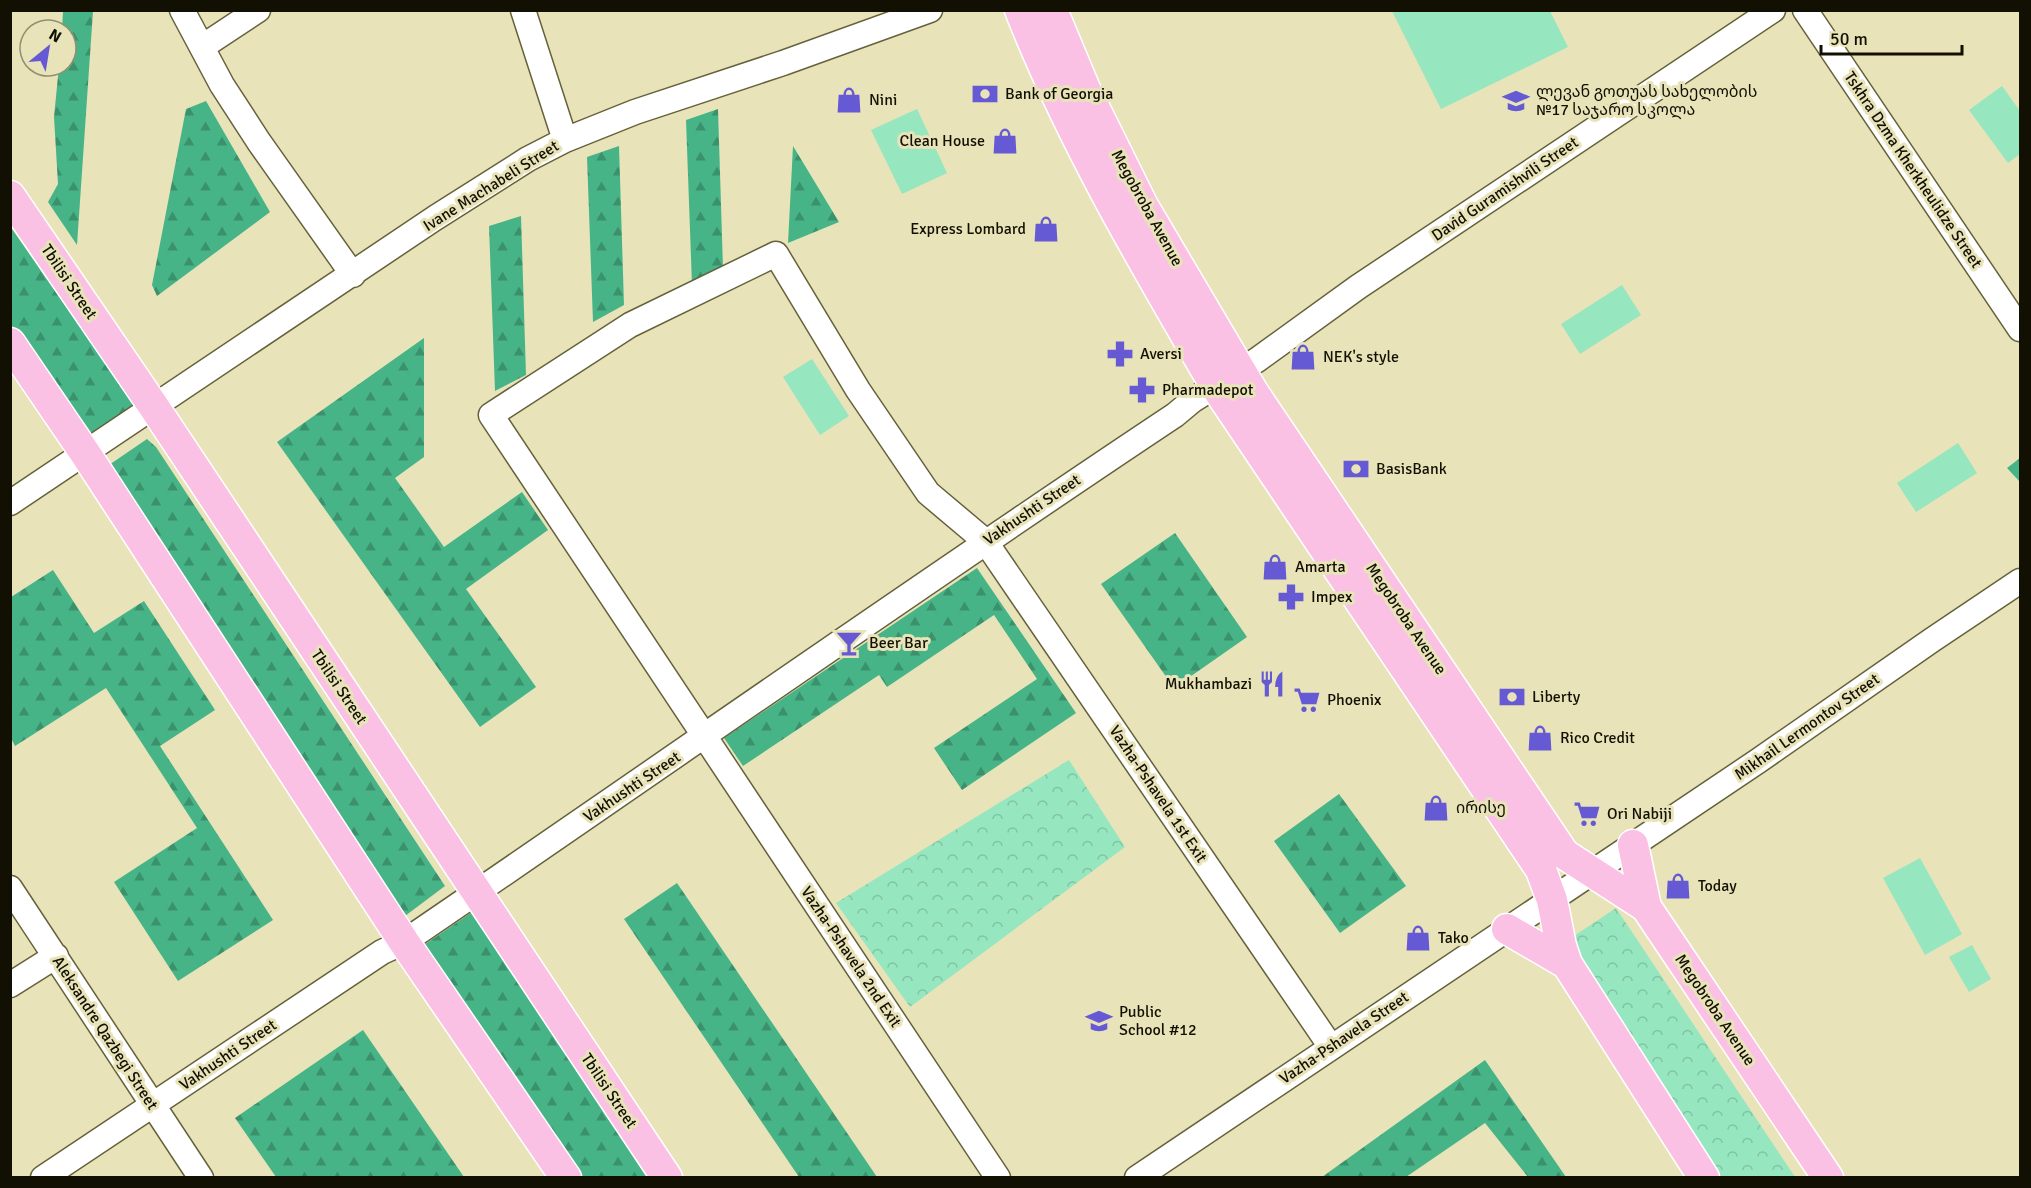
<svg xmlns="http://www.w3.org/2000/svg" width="2031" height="1188" font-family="Signika,'Noto Sans Georgian',sans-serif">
<defs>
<pattern id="forest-firs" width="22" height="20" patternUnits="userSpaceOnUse" patternTransform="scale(1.5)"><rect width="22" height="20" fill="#47b487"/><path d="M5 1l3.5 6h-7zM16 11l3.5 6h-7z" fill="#3a916c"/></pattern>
<pattern id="park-crowns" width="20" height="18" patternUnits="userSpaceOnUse" patternTransform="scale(1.5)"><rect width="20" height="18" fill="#96e6c0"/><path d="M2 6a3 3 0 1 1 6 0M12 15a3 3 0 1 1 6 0" fill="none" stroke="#80c4a3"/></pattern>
</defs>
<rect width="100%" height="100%" fill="#e8e3b9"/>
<path fill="#96e6c0" d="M1392 11H1550L1568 47 1441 109Z
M2002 86 2020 111V154L2008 163 1969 110Z
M917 109 947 173 902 194 871 130Z
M1622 285 1641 315 1580 354 1561 324Z
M812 359 849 416 820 435 783 377Z
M1958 443 1977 473 1916 512 1897 483Z
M1920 858 1962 934 1925 955 1883 878Z
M1972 945 1991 979 1969 992 1949 957Z"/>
<path fill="url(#forest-firs)" d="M63 11H93L77 245 48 202 58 184 54 117 59 66H66V30H62Z
M206 101 270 212 157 296 152 285 186 109Z
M718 109 723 268 692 285 686 120Z
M619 146 624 305 593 322 587 157Z
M793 146 839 222 788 243Z
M521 216 526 375 495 391 489 226Z
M10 226 137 408 88 443 11 328Z
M424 338V457L395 478 444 547 522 492 548 530 466 589 536 687 480 727 277 442Z
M147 439 156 447 445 886 405 916 106 467Z
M2020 458V482L2007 468Z
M1175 533 1247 637 1174 688 1101 584Z
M977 568 1076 713 962 790 934 748 1037 679 994 615 887 687 879 675 743 766 724 738Z
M53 570 94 633 144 601 215 710 160 746 273 920 178 981 114 882 197 828 106 688 15 746 11 738V597Z
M1339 794 1406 886 1340 933 1274 841Z
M677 883 877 1177H799L624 919Z
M472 912 652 1177H583L424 945Z
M363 1030 464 1177H276L235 1118Z
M1485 1060 1566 1177H1528L1485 1123 1406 1177H1322Z"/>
<path fill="url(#park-crowns)" d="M1069 760 1125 847 910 1007 836 903Z
M1616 908 1795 1177H1709L1562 944Z"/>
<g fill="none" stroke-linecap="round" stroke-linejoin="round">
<g stroke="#65613b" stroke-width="27">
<path id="minor" d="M182 10 222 85 259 142 353 275
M523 10 565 140
M1805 10 2020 329
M202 47 258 10
M10 503 435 218 528 159 565 140 635 112 783 63 930 10
M10 888 201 1178
M10 985 56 956
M43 1178 382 952 404 942C661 767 916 587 1175 415L1193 400 1257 360 1358 287 1773 10
M998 1178 491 415 630 325 776 254 858 390 928 493 985 541 1331 1047
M1137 1178 1758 761 1932 640 2020 581"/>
</g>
<g stroke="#fff" stroke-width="33">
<path id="major" d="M1020 10C1072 142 1145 265 1216 387L1541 870 1552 900 1561 946 1567 964 1704 1178
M1052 10 1085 89 1143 206 1253 392 1564 854 1646 907 1828 1178
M10 196 154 407 667 1178
M10 343 85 453 404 942 566 1178
M1633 845 1646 907
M1507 929 1567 964"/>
</g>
<use href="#minor" stroke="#fff" stroke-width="24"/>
<use href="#major" stroke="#fac1e5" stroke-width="30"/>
</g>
<defs>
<g id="bank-bare" transform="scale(2.07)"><path d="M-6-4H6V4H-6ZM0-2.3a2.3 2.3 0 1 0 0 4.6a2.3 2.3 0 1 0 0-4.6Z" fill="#655ad4" stroke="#e8e3b9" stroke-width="2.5" paint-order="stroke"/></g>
<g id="shop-bare" transform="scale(2.07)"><path d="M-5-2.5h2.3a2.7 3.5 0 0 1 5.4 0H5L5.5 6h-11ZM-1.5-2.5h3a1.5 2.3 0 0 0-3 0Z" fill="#655ad4" stroke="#e8e3b9" stroke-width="2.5" paint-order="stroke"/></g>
<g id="school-bare" transform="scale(2.07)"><path d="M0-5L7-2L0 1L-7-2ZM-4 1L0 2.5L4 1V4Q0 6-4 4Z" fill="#655ad4" stroke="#e8e3b9" stroke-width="2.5" paint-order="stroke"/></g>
<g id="pharmacy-bare" transform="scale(2.07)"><path d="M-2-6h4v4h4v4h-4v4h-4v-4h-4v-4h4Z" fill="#655ad4" stroke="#e8e3b9" stroke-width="2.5" paint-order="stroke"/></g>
<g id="bar-bare" transform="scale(2.07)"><path d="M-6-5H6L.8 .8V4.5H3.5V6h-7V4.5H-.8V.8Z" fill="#655ad4" stroke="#e8e3b9" stroke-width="2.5" paint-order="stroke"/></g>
<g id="restaurant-bare" transform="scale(2.07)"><path d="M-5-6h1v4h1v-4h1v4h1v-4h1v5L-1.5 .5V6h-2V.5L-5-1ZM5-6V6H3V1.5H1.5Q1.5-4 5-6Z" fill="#655ad4" stroke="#e8e3b9" stroke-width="2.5" paint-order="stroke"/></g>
<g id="supermarket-bare" transform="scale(2.07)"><path d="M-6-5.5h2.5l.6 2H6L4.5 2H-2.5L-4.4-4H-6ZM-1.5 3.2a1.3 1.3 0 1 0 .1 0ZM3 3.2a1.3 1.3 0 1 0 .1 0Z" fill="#655ad4" stroke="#e8e3b9" stroke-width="2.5" paint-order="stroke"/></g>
</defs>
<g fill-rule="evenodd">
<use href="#bank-bare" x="985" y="94"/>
<use href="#shop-bare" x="849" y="100"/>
<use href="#school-bare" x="1516" y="101"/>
<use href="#shop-bare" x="1005" y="141"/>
<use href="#shop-bare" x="1046" y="229"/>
<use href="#pharmacy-bare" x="1120" y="354"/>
<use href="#shop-bare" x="1303" y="357"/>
<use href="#pharmacy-bare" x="1142" y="390"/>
<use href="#bank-bare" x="1356" y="469"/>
<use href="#shop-bare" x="1275" y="567"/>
<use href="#pharmacy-bare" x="1291" y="597"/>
<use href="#bar-bare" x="849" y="643"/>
<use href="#restaurant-bare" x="1272" y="684"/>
<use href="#bank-bare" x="1512" y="697"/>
<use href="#supermarket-bare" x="1307" y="700"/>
<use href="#shop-bare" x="1540" y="738"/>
<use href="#shop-bare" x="1436" y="808"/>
<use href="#supermarket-bare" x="1587" y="814"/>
<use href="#shop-bare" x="1678" y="886"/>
<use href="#shop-bare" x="1418" y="938"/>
<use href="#school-bare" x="1099" y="1021"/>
</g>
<g text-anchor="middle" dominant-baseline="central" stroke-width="6" stroke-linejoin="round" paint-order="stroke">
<g font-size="16" fill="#121003" stroke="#e8e3b9" text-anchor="start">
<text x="1536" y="92">ლევან გოთუას სახელობის<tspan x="1536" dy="18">№17 საჯარო სკოლა</tspan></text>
<text x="1005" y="94">Bank of Georgia</text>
<text x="869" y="100">Nini</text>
<text x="985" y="141" text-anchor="end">Clean House</text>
<text x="1026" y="229" text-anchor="end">Express Lombard</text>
<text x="1140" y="354">Aversi</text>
<text x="1323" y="357">NEK's style</text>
<text x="1162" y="390">Pharmadepot</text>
<text x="1376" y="469">BasisBank</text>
<text x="1295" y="567">Amarta</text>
<text x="1311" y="597">Impex</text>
<text x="869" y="643">Beer Bar</text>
<text x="1252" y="684" text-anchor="end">Mukhambazi</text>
<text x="1532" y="697">Liberty</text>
<text x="1327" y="700">Phoenix</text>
<text x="1560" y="738">Rico Credit</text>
<text x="1456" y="808">ირისე</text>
<text x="1607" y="814">Ori Nabiji</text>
<text x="1698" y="886">Today</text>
<text x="1438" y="938">Tako</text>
<text x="1119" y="1012">Public<tspan x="1119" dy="18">School #12</tspan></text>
</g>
<g font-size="16" fill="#121003" stroke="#e8e3b9">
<text transform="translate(1913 170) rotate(56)">Tskhra Dzma Kherkheulidze Street</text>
<text transform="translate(491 186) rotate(-32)">Ivane Machabeli Street</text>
<text transform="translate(1505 189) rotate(-34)">David Guramishvili Street</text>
<text transform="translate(1147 208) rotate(61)">Megobroba Avenue</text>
<text transform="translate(69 282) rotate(56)">Tbilisi Street</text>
<text transform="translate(1032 510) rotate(-34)">Vakhushti Street</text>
<text transform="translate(1406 619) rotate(56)">Megobroba Avenue</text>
<text transform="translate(339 687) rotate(56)">Tbilisi Street</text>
<text transform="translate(1807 727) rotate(-35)">Mikhail Lermontov Street</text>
<text transform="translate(632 787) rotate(-34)">Vakhushti Street</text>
<text transform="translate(1158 794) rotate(56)">Vazha-Pshavela 1st Exit</text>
<text transform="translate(851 957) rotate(56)">Vazha-Pshavela 2nd Exit</text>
<text transform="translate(1715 1010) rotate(56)">Megobroba Avenue</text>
<text transform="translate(105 1033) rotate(57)">Aleksandre Qazbegi Street</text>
<text transform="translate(1344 1038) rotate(-34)">Vazha-Pshavela Street</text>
<text transform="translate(228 1055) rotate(-34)">Vakhushti Street</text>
<text transform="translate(609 1091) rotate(56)">Tbilisi Street</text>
</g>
</g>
<rect width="2031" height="1188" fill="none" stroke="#121003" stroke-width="24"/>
<g transform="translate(48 48) rotate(30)"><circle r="28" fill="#e8e3b9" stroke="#928f70" stroke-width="1.5"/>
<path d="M0-4.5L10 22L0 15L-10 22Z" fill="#655ad4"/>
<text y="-9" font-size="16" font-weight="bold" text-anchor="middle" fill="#121003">N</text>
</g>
<path d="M1821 45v9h141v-9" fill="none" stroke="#121003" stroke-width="3"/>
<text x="1830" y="45" font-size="18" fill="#121003" stroke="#e8e3b9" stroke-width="4.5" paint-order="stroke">50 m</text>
</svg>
